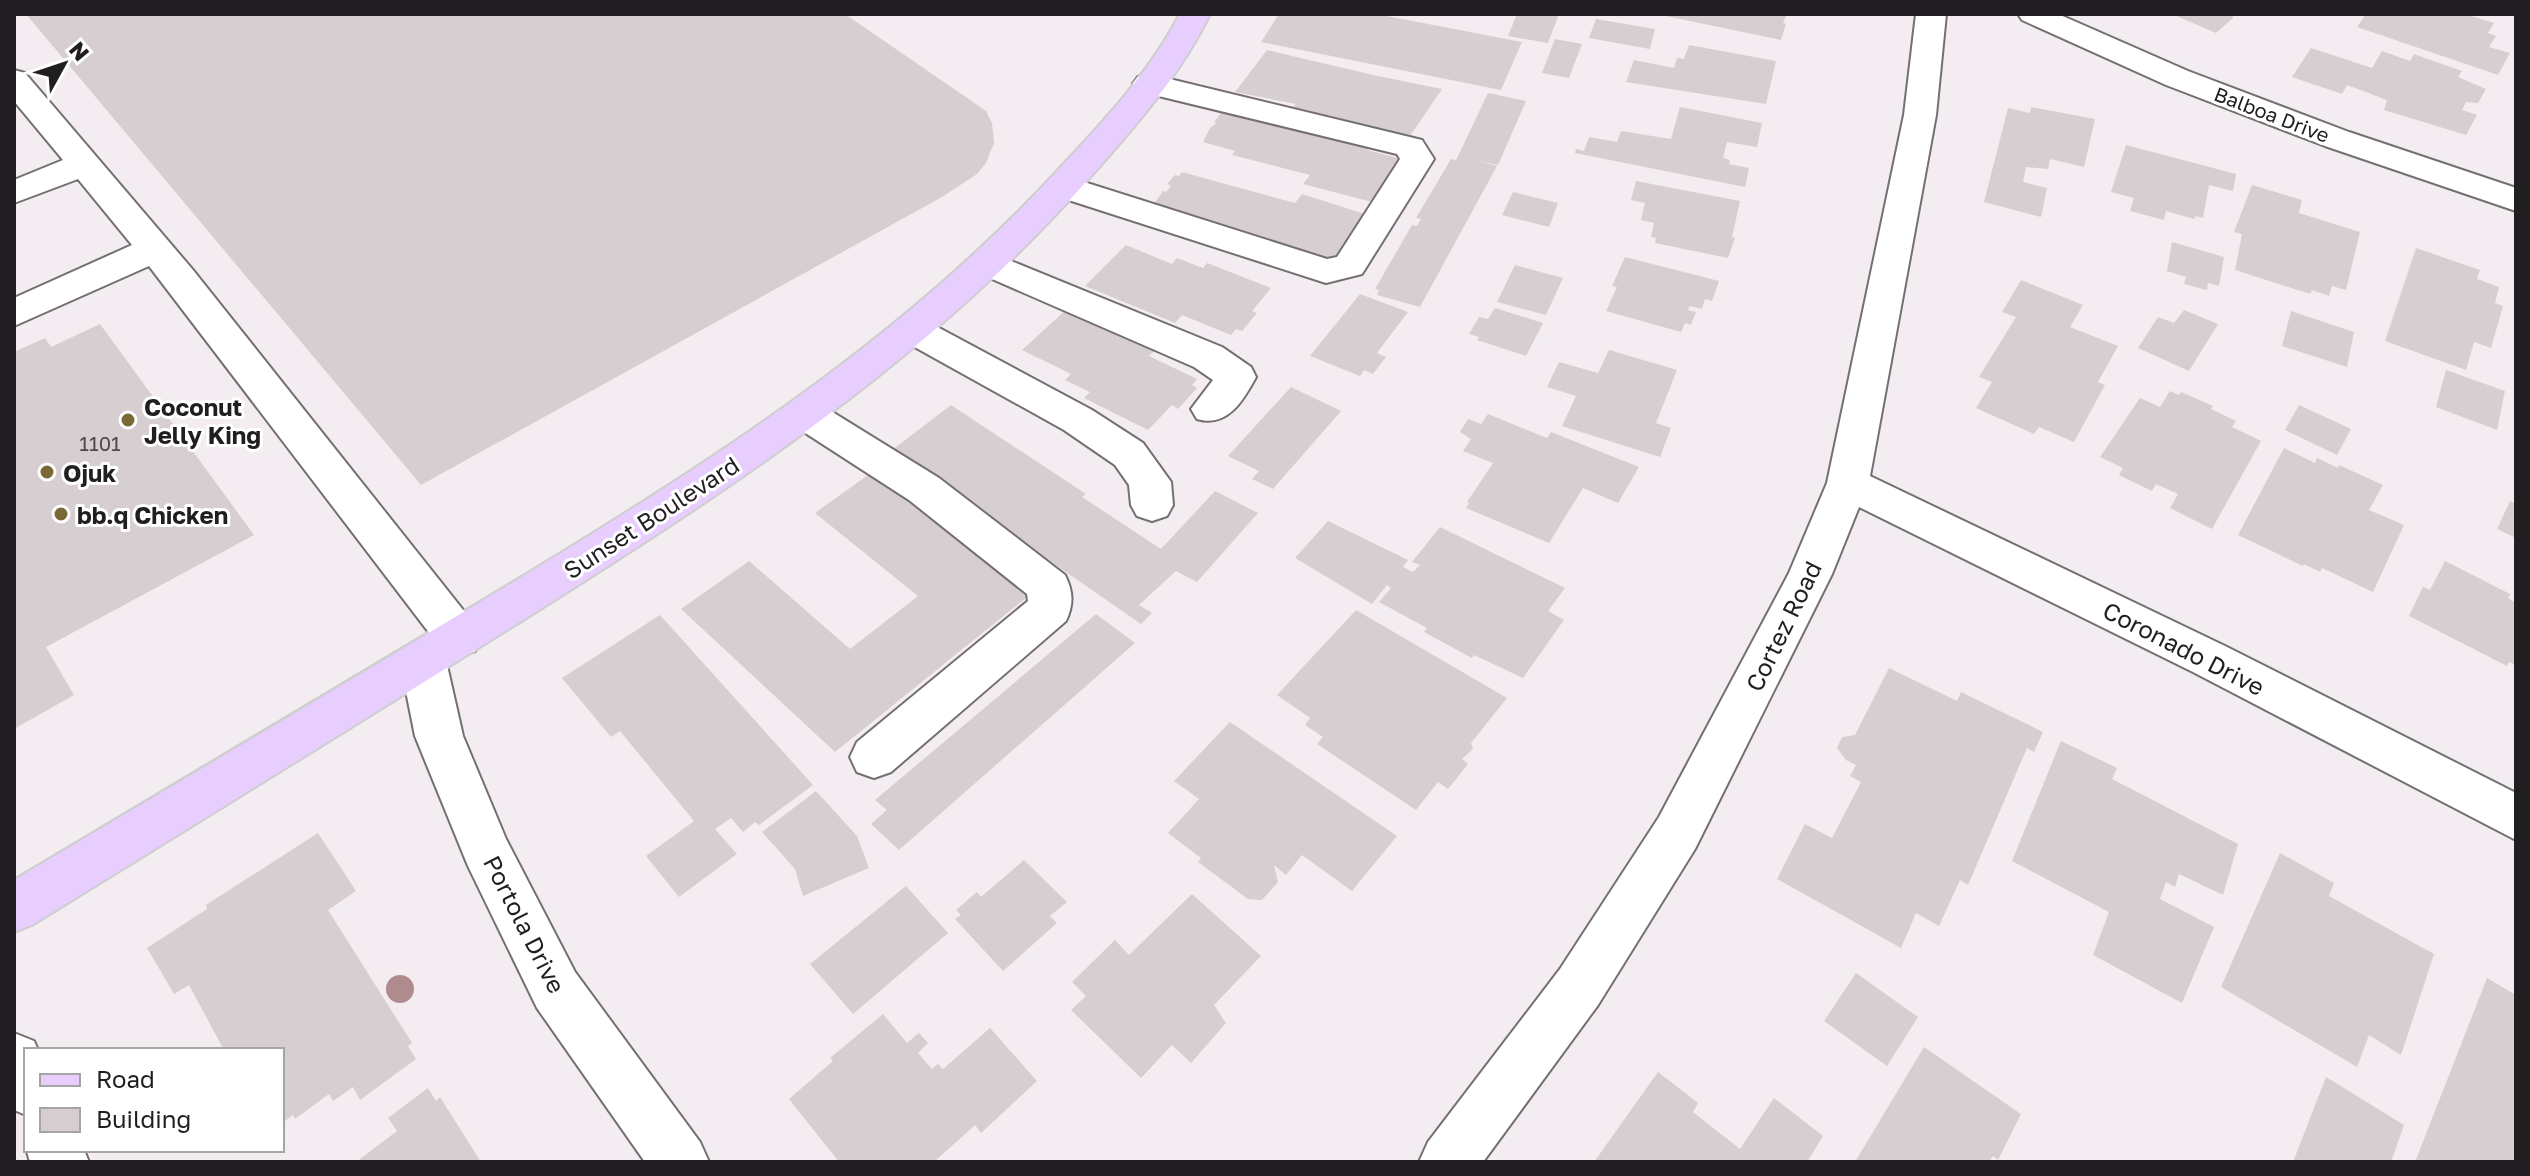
<svg xmlns="http://www.w3.org/2000/svg" width="2530" height="1176" font-family="'Golos Text',sans-serif">
<rect width="100%" height="100%" fill="#f3edf2"/>
<path fill="#d6ced0" d="M26 14H845L986 111 992 123 994 143 986 163 977 174 942 197 421 485Z
M1279 14H1376L1522 42 1501 90 1261 42Z
M1517 14H1559L1548 43 1508 36Z
M1656 14H1787L1783 23 1786 24 1781 40Z
M2172 14H2226L2234 17 2216 33Z
M2366 14H2465L2494 23 2488 33 2496 36 2489 47 2510 53 2498 75 2357 27Z
M1596 19 1655 29 1650 49 1589 38Z
M1555 39 1582 44 1569 78 1542 73Z
M1689 45 1776 61 1766 104 1626 82 1634 60 1674 68 1677 58 1684 59Z
M2311 48 2372 68 2382 51 2410 61 2414 54 2462 71 2458 77 2486 89 2478 103 2466 102 2462 110 2477 115 2466 135 2384 110 2387 100 2347 85 2342 94 2292 77Z
M1267 50 1373 75 1442 89 1410 136 1293 107 1296 104 1235 92Z
M1488 93 1526 101 1498 165 1479 161 1497 166 1420 307 1377 295 1379 290 1375 289 1412 225 1417 226 1421 219 1416 218 1451 159 1456 160 1458 156Z
M1680 107 1762 123 1757 147 1727 142 1723 158 1730 160 1729 164 1749 168 1745 187 1575 153 1576 149 1584 151 1589 137 1617 142 1621 131 1671 139Z
M2031 107 2095 119 2084 167 2050 159 2048 169 2026 167 2023 182 2047 188 2041 217 1984 202 2008 108 2030 113Z
M1228 109 1370 146 1367 150 1398 158 1372 202 1303 184 1310 175 1232 155 1235 151 1203 142 1210 128 1217 123 1214 122 1221 113 1224 114Z
M2126 145 2236 174 2233 191 2209 185 2203 218 2196 216 2194 219 2166 211 2164 220 2130 211 2134 198 2111 192Z
M1182 172 1295 203 1302 194 1368 215 1335 261 1221 224 1217 230 1151 208 1163 191 1166 192 1171 186 1167 184 1175 175 1179 176Z
M1636 181 1740 201 1732 237 1735 238 1728 258 1655 243 1656 238 1651 237 1654 223 1641 220 1645 203 1631 200Z
M2252 185 2302 200 2299 213 2360 232 2346 290 2332 286 2329 296 2312 290 2310 294 2235 270 2242 234 2234 232Z
M1513 192 1558 203 1549 227 1502 215Z
M2172 242 2224 257 2219 286 2208 283 2207 290 2184 284 2186 277 2167 271Z
M1126 245 1172 264 1177 258 1203 268 1207 263 1271 288 1252 311 1257 313 1242 331 1236 329 1231 335 1182 315 1175 323 1085 286Z
M2416 248 2480 270 2477 279 2499 287 2495 303 2503 306 2491 348 2474 342 2466 370 2385 341Z
M1625 257 1719 281 1712 301 1705 299 1702 309 1690 306 1688 310 1696 312 1691 325 1685 323 1681 332 1606 311 1617 287 1612 286Z
M1515 265 1563 278 1546 315 1497 302Z
M2021 280 2083 305 2070 327 2118 346 2098 382 2105 385 2074 442 2039 427 2034 434 1976 408 1992 382 1979 377 2016 317 2002 312Z
M1360 294 1408 312 1377 353 1386 357 1373 374 1364 370 1360 376 1310 356Z
M1069 307 1157 348 1149 356 1197 379 1192 385 1197 388 1178 409 1172 405 1148 430 1084 398 1090 392 1065 380 1071 374 1022 350Z
M1495 308 1543 323 1526 356 1477 340 1479 337 1469 334 1479 317 1488 319Z
M2184 310 2218 324 2189 371 2138 348 2158 317 2174 323Z
M2291 311 2354 332 2347 367 2282 346Z
M100 324 254 535 46 647 74 695 14 729V352L45 338 51 347Z
M1609 350 1677 370 1656 423 1671 428 1660 457 1562 426 1576 396 1547 387 1559 362 1598 373Z
M2446 370 2505 391 2497 430 2436 407Z
M1291 387 1341 411 1273 489 1252 479 1259 471 1228 456Z
M2170 391 2179 395 2181 392 2213 406 2211 409 2236 421 2232 427 2261 441 2212 529 2170 508 2178 494 2156 484 2152 491 2119 475 2123 468 2100 457 2140 398 2160 407Z
M951 405 1086 494 1082 497 1161 549 1215 491 1258 513 1197 582 1176 571 1139 605 1152 613 1141 624 891 451Z
M2299 405 2351 429 2337 455 2285 430Z
M1488 414 1547 438 1551 432 1639 467 1618 503 1583 488 1549 543 1466 508 1469 503 1467 502 1493 463 1463 451 1471 439 1460 432 1468 419 1481 424Z
M2284 448 2315 463 2317 458 2338 468 2339 465 2383 485 2369 510 2404 525 2373 592 2322 568 2320 572 2304 564 2303 566 2238 535Z
M875 470 1032 593 835 752 681 609 749 561 850 649 918 596 815 513Z
M2510 501 2516 504V538L2497 529Z
M1328 521 1408 560 1403 567 1413 572 1420 565 1412 562 1440 527 1565 588 1548 611 1564 620 1523 678 1474 655 1472 658 1424 632 1427 628 1379 602 1391 588 1387 585 1372 604 1295 558Z
M2445 561 2510 594 2508 598 2516 603V665L2509 662 2507 666 2409 616 2423 587 2430 590Z
M1356 610 1507 698 1471 743 1473 749 1462 759 1468 764 1448 789 1438 782 1416 810 1317 744 1323 737 1305 725 1310 718 1277 695Z
M1096 614 1135 643 899 850 871 824 887 810 875 800Z
M660 615 813 785 759 825 755 822 743 832 731 818 715 829 737 854 679 897 646 856 694 821 620 731 611 737 562 678Z
M1889 668 1957 701 1961 692 2043 732 2034 752 2027 748 1968 885 1960 880 1939 926 1916 913 1901 948 1777 879 1805 824 1832 838 1861 782 1850 776 1856 765 1846 760 1837 748 1842 737 1855 735Z
M1230 722 1397 836 1352 891 1302 855 1286 875 1274 865 1278 882 1262 900 1248 899 1198 862 1201 858 1168 833 1199 799 1174 781Z
M2061 741 2117 768 2112 779 2238 844 2223 895 2179 874 2175 887 2166 882 2160 899 2214 927 2182 1003 2093 955 2109 912 2012 861Z
M816 791 857 836 869 868 803 896 795 869 762 832Z
M318 833 356 891 328 910 412 1043 408 1046 416 1059 360 1100 353 1087 333 1101 329 1094 295 1119 293 1115 282 1123V1050H224L189 985 174 994 147 948 207 909 206 905Z
M2280 853 2334 883 2329 896 2434 954 2401 1055 2369 1035 2357 1067 2221 987Z
M1024 860 1067 902 1050 916 1057 923 1003 971 955 919 961 915 956 910 977 892 981 897Z
M906 886 948 933 853 1014 810 964Z
M1192 894 1261 956 1214 1005 1226 1023 1191 1063 1172 1045 1141 1078 1071 1010 1086 996 1072 982 1115 940 1129 955Z
M1856 973 1918 1017 1887 1066 1824 1021Z
M2487 978 2516 995V1162H2415Z
M883 1014 907 1043 919 1033 928 1043 918 1053 932 1069 938 1064 943 1069 990 1028 1037 1081 981 1133 975 1125 934 1162H839L789 1099 833 1061 830 1058Z
M1924 1047 2021 1114 1998 1160 1993 1156 1989 1162H1855Z
M1658 1072 1698 1103 1693 1112 1740 1149 1774 1098 1823 1136 1807 1162H1594Z
M2326 1077 2404 1125 2391 1162H2293Z
M428 1088 436 1101 440 1097 481 1162H361L360 1159 397 1131 388 1118Z"/>
<g fill="none" stroke-linecap="round" stroke-linejoin="round">
<g stroke="#746f73" stroke-width="4">
<path id="minor" d="M1916 14H1946L1936 115 1870 476 2225 646 2516 793V840L2193 672 1859 507 1832 574 1695 849 1598 1005 1483 1162H1419L1428 1142 1560 969 1659 817 1789 573 1827 483 1904 115Z
M2018 14H2058L2188 71 2349 132 2516 188V211L2325 146 2166 85 2022 20Z
M14 70 25 73 193 270 475 625 482 638 475 651 459 657 443 651 149 266 14 326V298L132 245 78 179 14 203V180L63 160 14 101Z
M1149 74 1422 140 1434 159 1362 274 1326 283 1053 195 1048 187 1053 179 1065 176 1327 259 1337 257 1400 159 1397 154 1138 91 1133 84 1138 77Z
M989 252 1222 347 1251 367 1256 377C1243 401 1227 428 1197 419L1191 409 1213 380 1194 367 976 272 971 264 976 256Z
M915 318 928 322 1092 410 1143 443 1171 482 1173 505 1167 516 1152 521 1137 516 1131 505 1129 485 1115 465 1064 430 902 340 896 331 902 322Z
M807 401 821 405 939 478 1065 575C1073 591 1074 604 1066 621L891 772 874 778 857 772 850 757 857 742 1028 601 1027 594 909 500 793 425 787 415 793 405Z
M423 642 439 648 446 661 463 736 506 839 575 972 700 1142 709 1162H645L537 1008 468 866 415 736 400 661 407 648Z
M14 1033 34 1041 38 1050H26V1115L14 1110Z
M26 1148 84 1150 89 1162H30Z"/>
</g>
<g stroke="#cecece" stroke-width="4">
<path id="major" d="M1180 14H1210C1179 78 1131 131 1085 183 924 364 723 494 520 622 358 724 195 824 32 925L14 932V880C174 785 335 690 495 593 697 471 897 345 1058 170 1103 122 1149 73 1180 14Z"/>
</g>
<use href="#minor" fill="#fff" fill-rule="evenodd"/>
<use href="#major" fill="#e8cdff" fill-rule="evenodd"/>
</g>
<circle fill="#b08b8e" cx="400" cy="989" r="14"/>
<g fill="#7a6836" stroke="#fff" stroke-width="3">
<circle cx="128" cy="420" r="8"/>
<circle cx="47" cy="472" r="8"/>
<circle cx="61" cy="514" r="8"/>
</g>
<g text-anchor="middle" dominant-baseline="central" stroke-width="6" stroke-linejoin="round" paint-order="stroke">
<g font-size="20" fill="#201e20" stroke="#fff">
<text transform="translate(2272 114) rotate(21)">Balboa Drive</text>
</g>
<g font-size="20" fill="#4e4a4c">
<text x="100" y="443">1101</text>
</g>
<g font-size="24" font-weight="bold" fill="#201e20" stroke="#fff" text-anchor="start">
<text x="144" y="406">Coconut<tspan x="144" dy="28">Jelly King</tspan></text>
<text x="63" y="472">Ojuk</text>
<text x="77" y="514">bb.q Chicken</text>
</g>
<g font-size="24" fill="#201e20" stroke="#fff">
<text transform="translate(651 517) rotate(-33)">Sunset Boulevard</text>
<text transform="translate(1783 626) rotate(-64)">Cortez Road</text>
<text transform="translate(2184 648) rotate(27)">Coronado Drive</text>
<text transform="translate(525 924) rotate(63)">Portola Drive</text>
</g>
</g>
<rect width="2530" height="1176" fill="none" stroke="#201e20" stroke-width="32"/>
<rect x="24" y="1048" width="260" height="104" fill="#ffffff" stroke="#a6a5a6" stroke-width="2"/>
<rect x="40" y="1074" width="40" height="12" fill="#e8cdff" stroke="#a6a5a6" stroke-width="2"/>
<text x="96" y="1088" font-size="24" fill="#201e20">Road</text>
<rect x="40" y="1108" width="40" height="24" fill="#d6ced0" stroke="#a6a5a6" stroke-width="2"/>
<text x="96" y="1128" font-size="24" fill="#201e20">Building</text>
<g transform="translate(64 64) rotate(50)" stroke="#ffffff" stroke-width="6" paint-order="stroke">
<path d="M0-6L14 30L0 20L-14 30Z" fill="#201e20"/>
<text y="-12" font-size="22" font-weight="bold" text-anchor="middle" fill="#201e20">N</text>
</g>
</svg>
